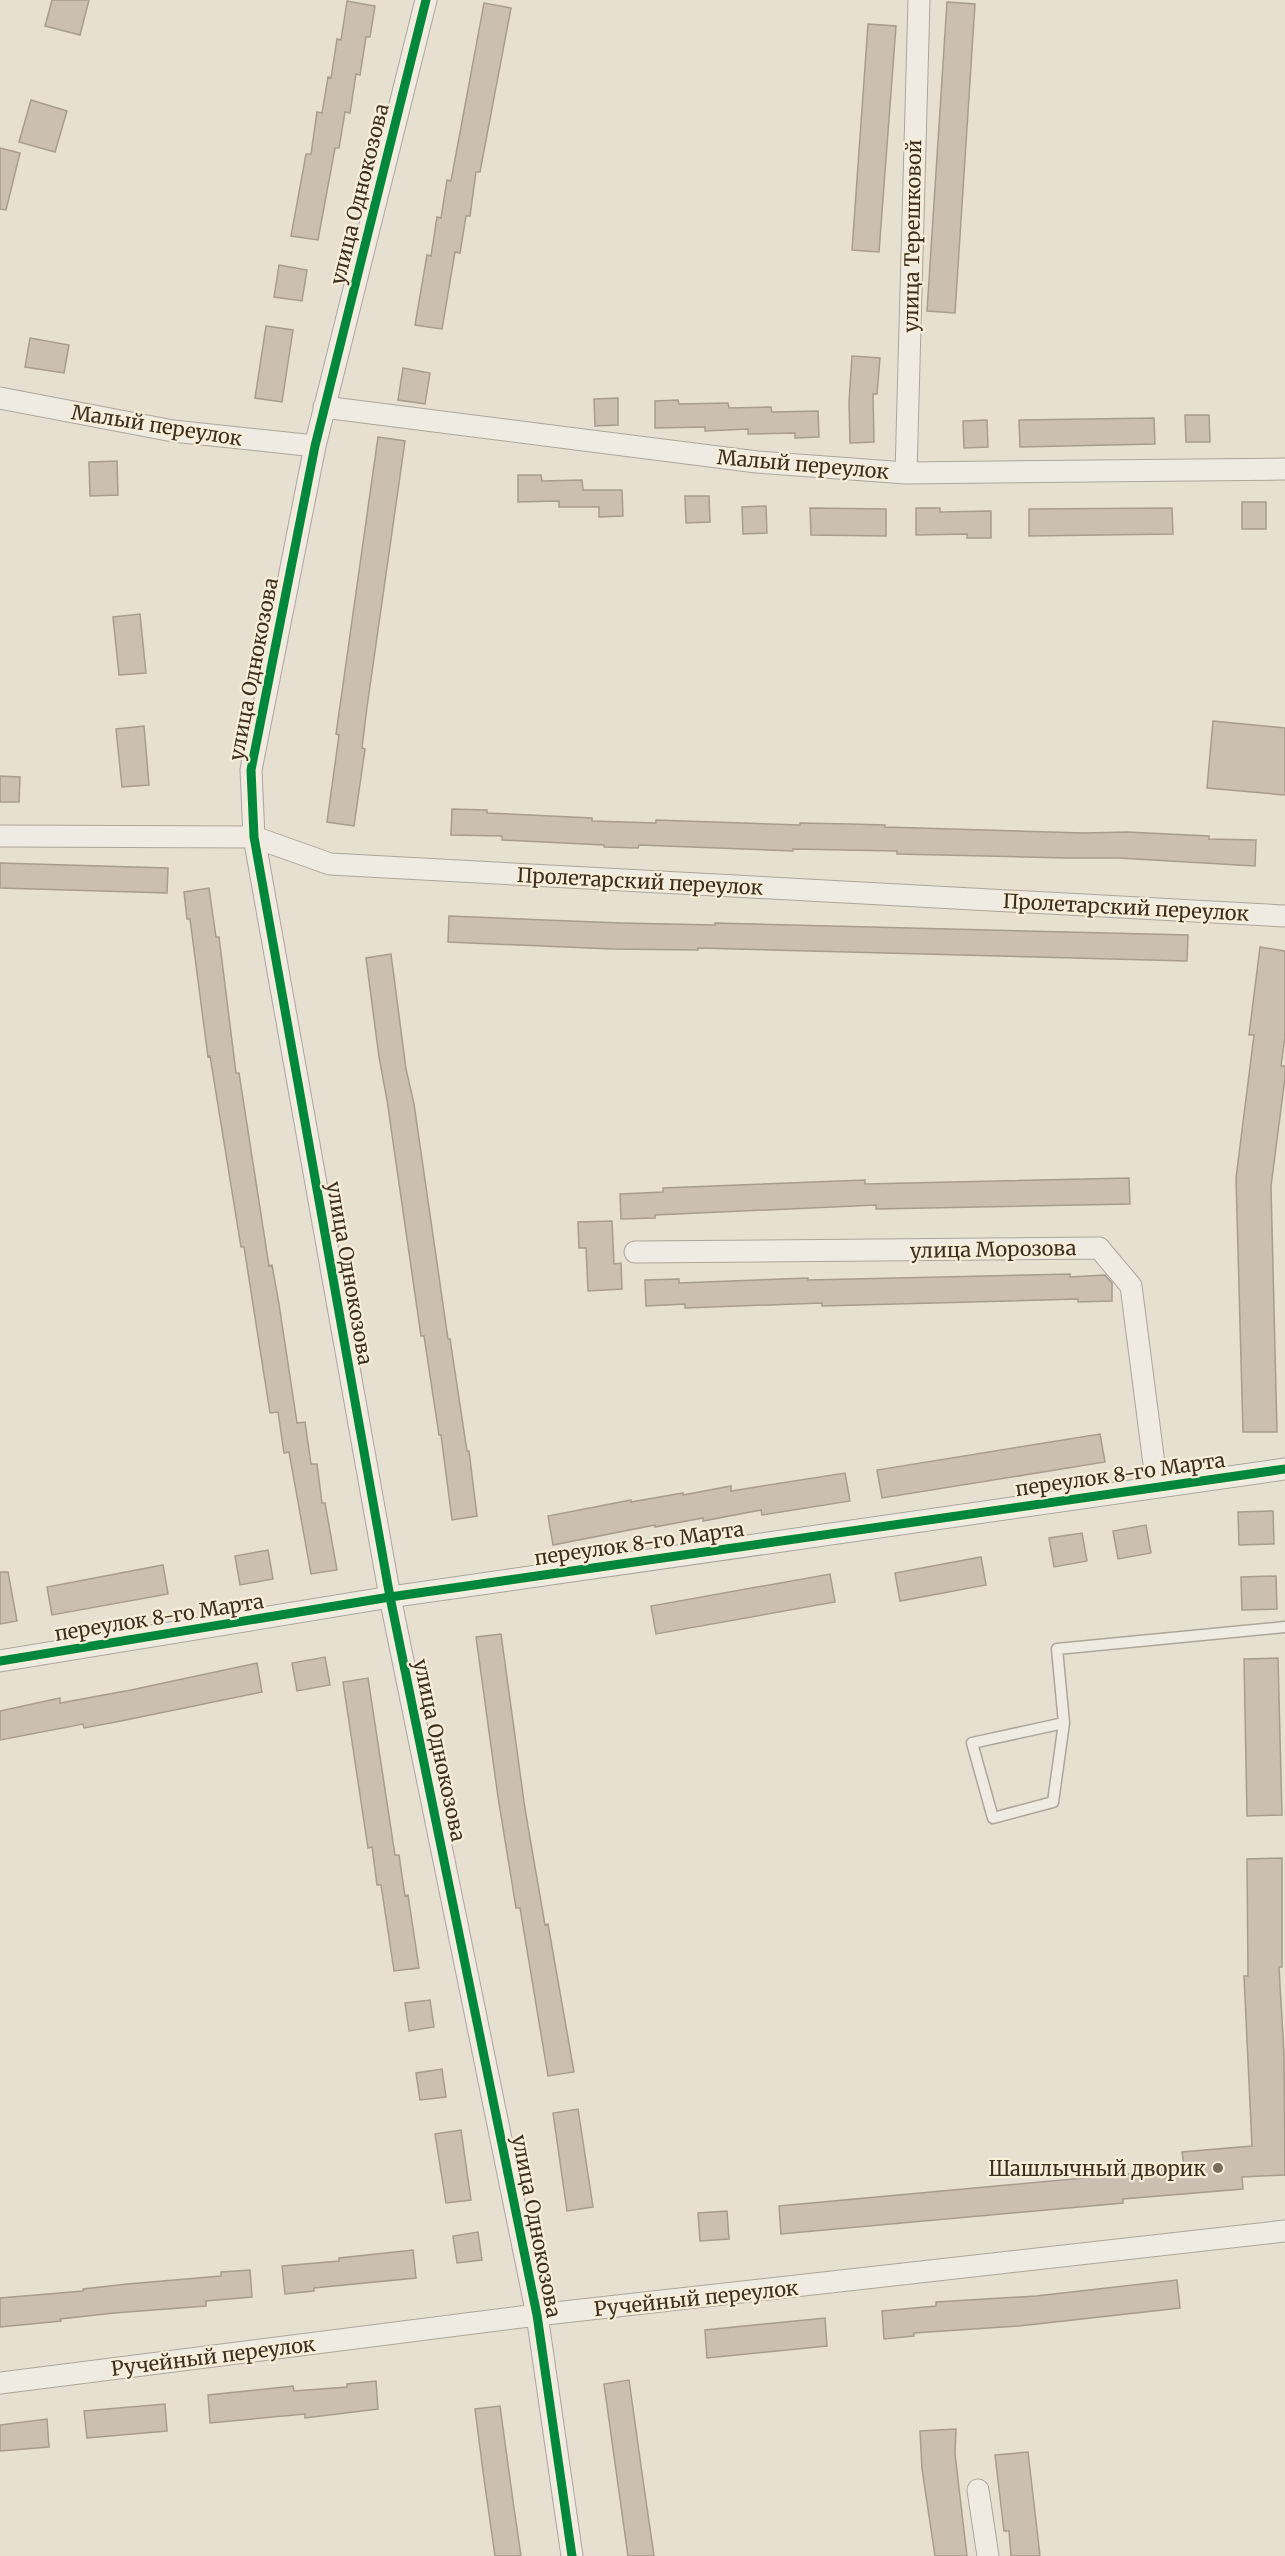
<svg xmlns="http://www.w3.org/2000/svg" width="1285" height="2556" font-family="Merriweather,serif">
<rect width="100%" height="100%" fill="#e7e0d1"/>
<path fill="#cbbfb2" stroke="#a89c90" stroke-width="1.5" d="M52 0H89L80 35 45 26Z
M347 1 375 6 370 37H366L360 75 356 74 350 113 345 112 339 148H335L318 240 291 236 306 154H311L317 112 322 113 328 77 331 78 337 39 341 40Z
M947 2 975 4 955 313 927 311Z
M484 3 511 8 480 172H476L470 216H466L460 253 455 252 442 329 415 325 427 255 431 256 437 217 441 218 447 180 451 181Z
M868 24 896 26 879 252 852 250Z
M31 100 67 111 55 152 19 142Z
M0 148 20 153 6 210 0 209Z
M279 265 307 270 302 301 274 297Z
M266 326 293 330 282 402 255 398Z
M30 338 69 345 64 373 25 367Z
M852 356 880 358 877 394H873L874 442 850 443 849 402Z
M403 368 430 373 425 404 398 400Z
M618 398V425L595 426 594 399Z
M678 400 679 404 728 403 729 408 771 407 772 412 818 411 819 437 795 438V433L748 434V429L705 431V427L655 428V401Z
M1185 415H1209L1210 442H1186Z
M1154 418 1155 444 1020 447 1019 420Z
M987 420 988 447 964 448 963 421Z
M378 437 405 441 367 707 362 748 365 749 354 826 327 822 339 735 336 734Z
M117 461 118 495 90 496 89 462Z
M518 475H541L542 481 582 480 583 490H622L623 516 599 517V507H559V501L518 502Z
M685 496H709L710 522 686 523Z
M1242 502H1266V529H1242Z
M766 506 767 533 743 534 742 507Z
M810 508 886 509V536L811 535Z
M916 508H940V512L991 511V538H967V534L916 535Z
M1172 508 1173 534 1029 536V509Z
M140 614 146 673 119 675 113 617Z
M1213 721 1285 728V795L1207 788Z
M144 726 149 785 122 787 116 729Z
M0 776 20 777 19 802H0Z
M452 809 487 810V813L592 818V821L656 823V820L800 825V823L850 824 885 825V827L1084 833 1127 832 1209 836V839L1256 840 1255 866 1118 858H1066L897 854V851L793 849V851L639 845 638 848 604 847V845L502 840V836L451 835Z
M0 863 168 868 167 893 0 888Z
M209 888 216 937H219L236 1073H239L269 1266 272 1265 279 1304 297 1423 305 1422 311 1464H317L322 1503H325L337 1570 311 1574 289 1452 284 1453 278 1412 270 1413 244 1247H241L210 1056 208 1057 190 919H187L184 892Z
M449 916 621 923 715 925V923L1188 935 1187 961 698 948V950L612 949 448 942Z
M1260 947 1285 951V1037L1281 1066H1285V1078L1271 1186 1277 1432H1243L1236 1178 1254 1035H1249Z
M391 954 406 1069 414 1104 448 1339H450L467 1451H469L477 1516 452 1520 441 1435H439L424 1336H421L387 1100 379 1057 366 958Z
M1129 1178 1130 1204 876 1209V1205L655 1215V1218L621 1219 620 1194 663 1192V1188L865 1180V1184Z
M612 1221 614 1264 621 1263 622 1289 588 1291 586 1248H579L578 1222Z
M1070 1274V1277L1105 1275 1112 1283V1301L1078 1302V1299L822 1306V1303L685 1308V1304L646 1306 645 1280 679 1279V1283L808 1278V1280Z
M1100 1434 1105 1462 882 1498 877 1470Z
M845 1473 850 1501 762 1515 761 1510 703 1521V1518L655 1527V1525L553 1545 548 1516 631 1500V1502L683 1493V1495L731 1486V1491Z
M1273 1511 1274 1544 1239 1545 1238 1512Z
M1146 1525 1151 1553 1118 1559 1113 1531Z
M1082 1533 1087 1561 1054 1567 1049 1538Z
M268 1550 273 1579 240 1585 235 1556Z
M981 1557 986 1585 900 1601 895 1573Z
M163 1565 168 1594 52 1615 47 1587Z
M0 1572H8L17 1621 0 1624Z
M830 1574 835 1602 656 1634 651 1606Z
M1276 1576 1277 1609 1242 1610 1241 1577Z
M501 1634 525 1809 545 1925 548 1924 574 2072 548 2076 520 1908H516L498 1797 476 1637Z
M325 1657 330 1685 297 1691 292 1663Z
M1278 1658 1282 1815 1247 1816 1244 1659Z
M257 1663 262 1692 116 1722 84 1728 83 1724 0 1740V1711L60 1698V1703L131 1690Z
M368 1678 395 1855H399L405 1896 408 1895 419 1968 394 1971 381 1885H377L372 1847 368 1848 343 1682Z
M1282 1858V1967H1279L1284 2054 1285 2175 1242 2177 1243 2189 1123 2199V2203L781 2234 779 2206 1149 2172V2169L1184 2166 1182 2152 1252 2146 1244 1976H1248L1247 1859Z
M430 2000 434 2027 409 2031 405 2003Z
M442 2069 446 2097 420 2100 416 2073Z
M578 2109 593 2207 567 2211 553 2113Z
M461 2130 471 2200 446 2203 435 2134Z
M727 2211 729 2239 700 2241 698 2213Z
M478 2232 482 2260 457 2263 453 2236Z
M413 2250 416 2278 314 2288V2291L285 2294 282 2266 339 2261V2258Z
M250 2270 252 2297 206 2301V2306L114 2313 60 2319 61 2321 0 2327V2298L83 2291V2289L127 2284 221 2276V2272Z
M1177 2280 1180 2308 1019 2326 914 2333V2336L884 2339 882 2311 936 2306V2302L1036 2296Z
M825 2318 827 2346 707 2358 705 2330Z
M629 2380 643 2480 654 2556H628L614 2456 604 2384Z
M376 2381 378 2409 305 2418V2414L210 2423 208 2395 293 2386 294 2391 347 2387V2384Z
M165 2404 167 2431 87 2438 84 2411Z
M500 2406 513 2501 521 2556H495L484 2479 475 2409Z
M47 2419 49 2447 0 2451V2425Z
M956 2429 955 2454 967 2556H935L922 2469 920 2431Z
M1028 2452 1040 2556H1011L1009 2531H1004L995 2455Z"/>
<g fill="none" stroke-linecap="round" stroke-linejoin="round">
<g stroke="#ada599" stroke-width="13">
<path id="lane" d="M1064 1723 972 1743 993 1818 1053 1802 1064 1723 1057 1649 1285 1627"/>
</g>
<g stroke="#ada599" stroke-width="23">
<path id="street" d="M426 0 315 446 251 770 254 837 390 1597 537 2315 572 2556
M0 398 173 431 315 446
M324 407 757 462 906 473 1285 469
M906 473 919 0
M0 836 254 837 330 864 1285 916
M635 1252 1099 1248 1131 1286 1157 1487
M0 1661 390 1597 1285 1469
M0 2383 537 2315 1285 2231
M978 2490 988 2556"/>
</g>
<use href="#lane" stroke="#efebe3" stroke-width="10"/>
<use href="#street" stroke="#efebe3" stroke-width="21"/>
<g stroke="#f7eed8" stroke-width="13">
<path id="cycleway" d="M426 0 315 446 251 770 254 837 390 1597 537 2315 572 2556
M0 1661 390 1597 1285 1469"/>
</g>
<use href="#cycleway" stroke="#00873e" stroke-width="9"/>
</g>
<circle fill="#786c5e" stroke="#f7eed8" stroke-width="2" cx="1218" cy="2168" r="6"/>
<g text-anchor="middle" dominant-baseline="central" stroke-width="4.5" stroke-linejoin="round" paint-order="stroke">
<g font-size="20" fill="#3d2e20" stroke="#f7eed8">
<text transform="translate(359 194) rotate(-76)">улица Однокозова</text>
<text transform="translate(912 236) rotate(-89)">улица Терешковой</text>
<text transform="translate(157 425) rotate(9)">Малый переулок</text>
<text transform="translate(803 464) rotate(5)">Малый переулок</text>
<text transform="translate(253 669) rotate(-79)">улица Однокозова</text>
<text transform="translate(640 881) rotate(3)">Пролетарский переулок</text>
<text transform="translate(1126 907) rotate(3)">Пролетарский переулок</text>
<text transform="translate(993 1249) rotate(-1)">улица Морозова</text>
<text transform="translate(350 1273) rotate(80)">улица Однокозова</text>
<text transform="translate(1120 1474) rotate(-8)">переулок 8-го Марта</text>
<text transform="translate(639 1543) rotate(-8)">переулок 8-го Марта</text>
<text transform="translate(159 1617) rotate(-9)">переулок 8-го Марта</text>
<text transform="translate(440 1750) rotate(78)">улица Однокозова</text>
<text transform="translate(537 2226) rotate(79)">улица Однокозова</text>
<text transform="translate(696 2298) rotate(-6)">Ручейный переулок</text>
<text transform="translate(213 2356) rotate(-7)">Ручейный переулок</text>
</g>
<g font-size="20" fill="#3d2e20" stroke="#f7eed8" text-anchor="end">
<text x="1206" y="2168">Шашлычный дворик</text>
</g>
</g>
</svg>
